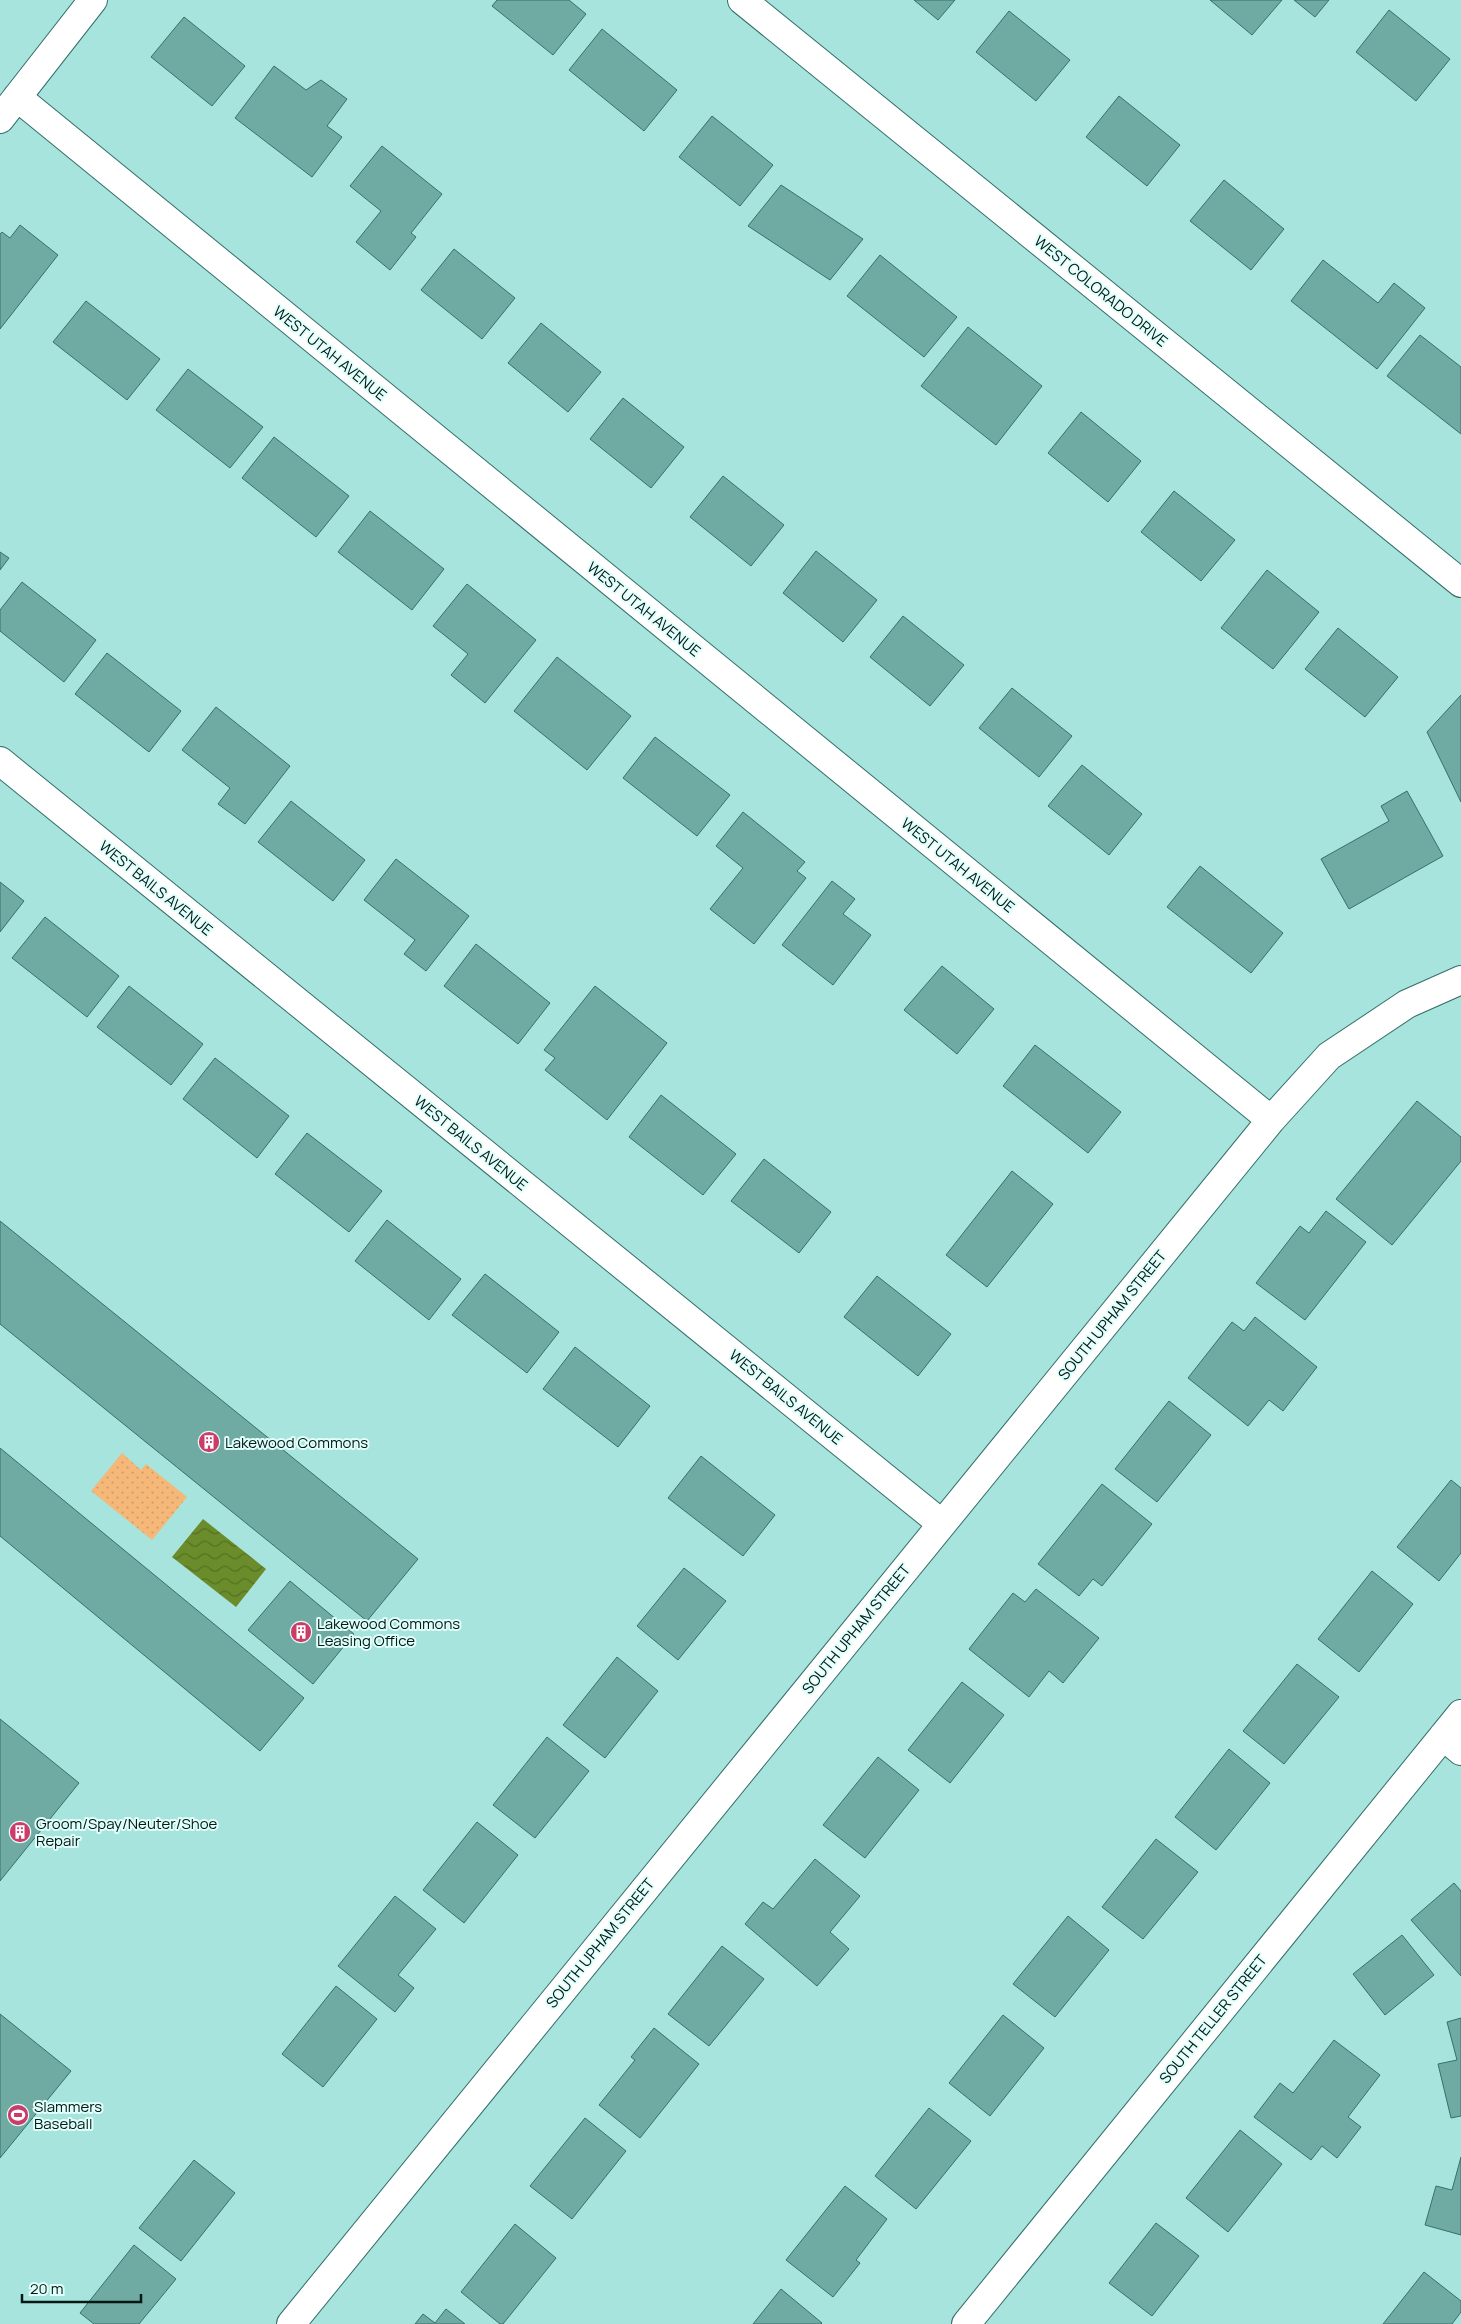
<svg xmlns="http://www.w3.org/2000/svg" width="1461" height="2324" font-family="Manrope,sans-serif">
<defs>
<pattern id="park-dots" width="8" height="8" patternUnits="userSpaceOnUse" patternTransform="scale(1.25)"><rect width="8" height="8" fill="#f6b878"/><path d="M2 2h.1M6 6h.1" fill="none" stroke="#d19d67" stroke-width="1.8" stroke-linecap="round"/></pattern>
<pattern id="water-waves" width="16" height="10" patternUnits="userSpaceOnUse" patternTransform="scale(1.25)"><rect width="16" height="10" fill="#6a8c2a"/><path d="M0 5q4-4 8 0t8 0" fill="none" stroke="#557123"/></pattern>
</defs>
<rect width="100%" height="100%" fill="#a7e4dd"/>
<path fill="url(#park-dots)" d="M122 1453 141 1470 146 1464 187 1497 152 1540 91 1491Z"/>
<path fill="url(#water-waves)" d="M203 1519 266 1569 236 1607 172 1557Z"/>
<path fill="#6faaa3" stroke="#36716b" d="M497 0H569L586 14 553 55 492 6Z
M914 0H955L938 20Z
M1210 0H1282L1252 35Z
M1294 0H1329L1315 17Z
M1389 10 1450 59 1416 101 1356 52Z
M1009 11 1070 60 1036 101 976 52Z
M184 17 245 66 212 106 151 57Z
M602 29 677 90 644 131 569 70Z
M274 66 306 90 321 80 347 99 327 126 342 137 312 177 235 118Z
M1119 96 1180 145 1147 186 1086 137Z
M712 116 773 165 740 206 679 157Z
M382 146 442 194 411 233 416 237 390 270 356 242 381 211 350 186Z
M1224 180 1284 229 1251 270 1190 221Z
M781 185 863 239 830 280 748 226Z
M20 225 58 255 0 329V234L2 232 10 238Z
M454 249 515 298 482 339 421 290Z
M880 255 957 317 924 357 847 296Z
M1323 260 1378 303 1394 283 1425 308 1377 369 1291 301Z
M86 301 160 359 127 400 53 342Z
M541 323 601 372 568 412 508 363Z
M968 327 1042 386 996 445 921 386Z
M1420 335 1461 367V434L1387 376Z
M188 369 263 427 230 468 156 410Z
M623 398 684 447 651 488 590 439Z
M1081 412 1141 461 1108 502 1048 453Z
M274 437 349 496 316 537 242 478Z
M723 476 784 525 751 566 690 517Z
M1174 491 1235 540 1201 581 1141 532Z
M370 511 444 569 412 610 338 552Z
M816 551 877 600 843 642 783 593Z
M0 552 9 558 0 570Z
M1267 570 1319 612 1273 669 1221 628Z
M22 582 96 640 64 682 0 631V610Z
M467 584 536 640 485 703 451 675 468 654 433 626Z
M903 616 964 665 930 706 870 657Z
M1338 628 1398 677 1365 717 1305 669Z
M107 653 181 711 149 752 75 694Z
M557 657 631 716 587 770 514 711Z
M1012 688 1072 736 1039 777 979 728Z
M1461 695V802L1427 732Z
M216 707 290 766 245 824 218 804 230 788 182 750Z
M655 737 730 795 697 836 623 778Z
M1082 765 1142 814 1109 855 1048 806Z
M1407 791 1443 856 1349 909 1321 859 1389 821 1381 806Z
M291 801 365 860 333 901 258 842Z
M743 812 805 862 797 871 806 878 754 944 710 909 743 868 716 846Z
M396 859 469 916 426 971 404 954 415 940 364 900Z
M1200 866 1283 933 1251 973 1167 907Z
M832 881 855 899 843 914 871 935 833 985 782 945Z
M0 882 24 901 0 932Z
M45 917 119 976 87 1017 12 958Z
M476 944 550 1003 518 1044 444 986Z
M942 966 994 1009 957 1054 904 1010Z
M129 986 203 1044 171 1085 97 1027Z
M595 986 667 1043 607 1120 545 1070 555 1058 544 1050Z
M1035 1045 1121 1112 1088 1153 1003 1086Z
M215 1058 289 1116 257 1158 183 1099Z
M661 1095 736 1154 703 1195 629 1137Z
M1417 1101 1461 1137V1161L1392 1245 1336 1199Z
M307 1133 382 1191 349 1232 275 1174Z
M764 1159 831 1212 799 1253 731 1201Z
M1012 1171 1053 1204 987 1287 946 1255Z
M1326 1211 1366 1242 1305 1320 1256 1283 1300 1226 1309 1233Z
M387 1220 461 1279 429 1320 355 1261Z
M0 1221 418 1559 367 1621 0 1324Z
M485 1274 559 1332 527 1373 452 1315Z
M877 1276 951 1334 918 1376 844 1317Z
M1255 1317 1317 1367 1283 1411 1269 1400 1248 1426 1188 1378 1232 1322 1244 1331Z
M575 1347 650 1406 618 1447 543 1389Z
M1169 1401 1211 1435 1157 1502 1115 1469Z
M0 1448 304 1698 260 1751 0 1536Z
M701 1456 775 1515 743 1556 668 1498Z
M1451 1480 1461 1488V1553L1439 1581 1397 1547Z
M1102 1484 1152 1524 1102 1586 1093 1579 1079 1596 1038 1564Z
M684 1568 726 1601 678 1660 637 1626Z
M1372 1571 1413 1604 1359 1672 1318 1639Z
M290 1581 354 1634 313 1684 248 1630Z
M1036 1589 1099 1638 1063 1683 1049 1671 1029 1697 969 1649 1013 1593 1025 1602Z
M617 1657 658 1691 605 1758 563 1725Z
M1297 1664 1339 1697 1284 1764 1243 1731Z
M962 1682 1004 1715 950 1783 908 1750Z
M0 1719 79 1783 0 1881Z
M547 1737 589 1771 535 1838 493 1805Z
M1229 1749 1270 1783 1216 1850 1175 1817Z
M878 1757 919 1790 865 1858 823 1825Z
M477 1822 518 1855 464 1923 423 1890Z
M1156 1839 1198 1872 1143 1939 1102 1907Z
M815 1859 860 1896 830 1932 849 1949 817 1986 745 1924 763 1902 773 1909Z
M1454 1883 1461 1891V1976L1411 1920Z
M395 1896 436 1929 398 1975 414 1988 395 2012 338 1966Z
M1068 1916 1109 1950 1055 2017 1013 1984Z
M1402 1935 1434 1975 1385 2015 1353 1974Z
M722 1946 764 1979 709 2046 668 2014Z
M336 1986 377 2019 323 2087 282 2054Z
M0 2014 71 2071 0 2158Z
M1003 2015 1044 2048 990 2116 949 2083Z
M1461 2018V2116L1451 2118 1438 2064 1457 2060 1447 2022Z
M654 2028 699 2064 640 2138 599 2105 635 2060 631 2057Z
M1334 2040 1380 2075 1348 2117 1361 2127 1337 2158 1322 2146 1311 2160 1254 2117 1280 2083 1293 2093Z
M929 2108 971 2141 916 2209 875 2176Z
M585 2118 626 2151 572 2219 530 2186Z
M1240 2130 1282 2164 1228 2232 1186 2198Z
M1461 2157V2235L1425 2225 1436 2186 1452 2190Z
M194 2160 235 2193 181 2261 139 2228Z
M845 2186 887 2219 856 2260 860 2263 833 2297 786 2260Z
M1156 2223 1199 2256 1152 2316 1109 2283Z
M515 2224 556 2258 503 2324H500L461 2292Z
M134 2245 176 2279 139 2324H94L80 2313Z
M1424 2272 1461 2301V2312L1452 2324H1383Z
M781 2289 822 2323 821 2324H753Z
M446 2309 465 2324H415L423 2314 435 2323Z"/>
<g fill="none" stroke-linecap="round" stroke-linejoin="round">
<g stroke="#346f69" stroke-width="30">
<path id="minor" d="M742 0 1461 583
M17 97 1271 1120
M0 119 93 0
M0 761 942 1524
M1443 1736 1461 1751
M291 2324 1271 1120 1329 1056 1407 1004 1461 980
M966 2324 1461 1714"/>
</g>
<use href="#minor" stroke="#fff" stroke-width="28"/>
</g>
<defs>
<g id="building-disc" transform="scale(1.125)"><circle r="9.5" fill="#cb3d68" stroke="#e1fffa"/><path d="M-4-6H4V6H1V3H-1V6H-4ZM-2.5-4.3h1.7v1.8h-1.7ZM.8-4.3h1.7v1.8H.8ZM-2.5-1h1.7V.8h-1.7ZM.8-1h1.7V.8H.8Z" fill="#fff"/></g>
<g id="stadium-disc" transform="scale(1.125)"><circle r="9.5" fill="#cb3d68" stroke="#e1fffa"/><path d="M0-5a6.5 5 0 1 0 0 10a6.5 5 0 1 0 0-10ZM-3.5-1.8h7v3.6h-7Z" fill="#fff"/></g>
</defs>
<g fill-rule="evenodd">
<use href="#building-disc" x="209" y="1442"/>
<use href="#building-disc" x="301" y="1632"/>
<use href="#building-disc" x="20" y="1832"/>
<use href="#stadium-disc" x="18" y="2115"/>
</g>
<g text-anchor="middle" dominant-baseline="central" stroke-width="4" stroke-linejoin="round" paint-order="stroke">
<g font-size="15" fill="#011816" stroke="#e1fffa">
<text transform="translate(1101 291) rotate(39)">WEST COLORADO DRIVE</text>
<text transform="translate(330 353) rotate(39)">WEST UTAH AVENUE</text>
<text transform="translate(644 609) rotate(39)">WEST UTAH AVENUE</text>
<text transform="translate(958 865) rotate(39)">WEST UTAH AVENUE</text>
<text transform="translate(156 888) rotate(39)">WEST BAILS AVENUE</text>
<text transform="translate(471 1143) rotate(39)">WEST BAILS AVENUE</text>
<text transform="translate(1112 1315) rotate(-51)">SOUTH UPHAM STREET</text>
<text transform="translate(786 1397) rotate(39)">WEST BAILS AVENUE</text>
<text transform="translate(856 1629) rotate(-51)">SOUTH UPHAM STREET</text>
<text transform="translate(600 1943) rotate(-51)">SOUTH UPHAM STREET</text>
<text transform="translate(1213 2019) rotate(-51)">SOUTH TELLER STREET</text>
</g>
<g font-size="15" fill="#011816" stroke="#e1fffa" text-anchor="start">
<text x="225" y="1442">Lakewood Commons</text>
<text x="317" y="1623">Lakewood Commons<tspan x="317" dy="17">Leasing Office</tspan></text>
<text x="36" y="1823">Groom/Spay/Neuter/Shoe<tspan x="36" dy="17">Repair</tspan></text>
<text x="34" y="2106">Slammers<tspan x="34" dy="17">Baseball</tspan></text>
</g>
</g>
<path d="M22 2294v8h119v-8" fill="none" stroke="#011816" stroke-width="2.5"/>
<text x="30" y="2294" font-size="15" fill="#011816" stroke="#e1fffa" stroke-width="4" paint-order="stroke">20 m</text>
</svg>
